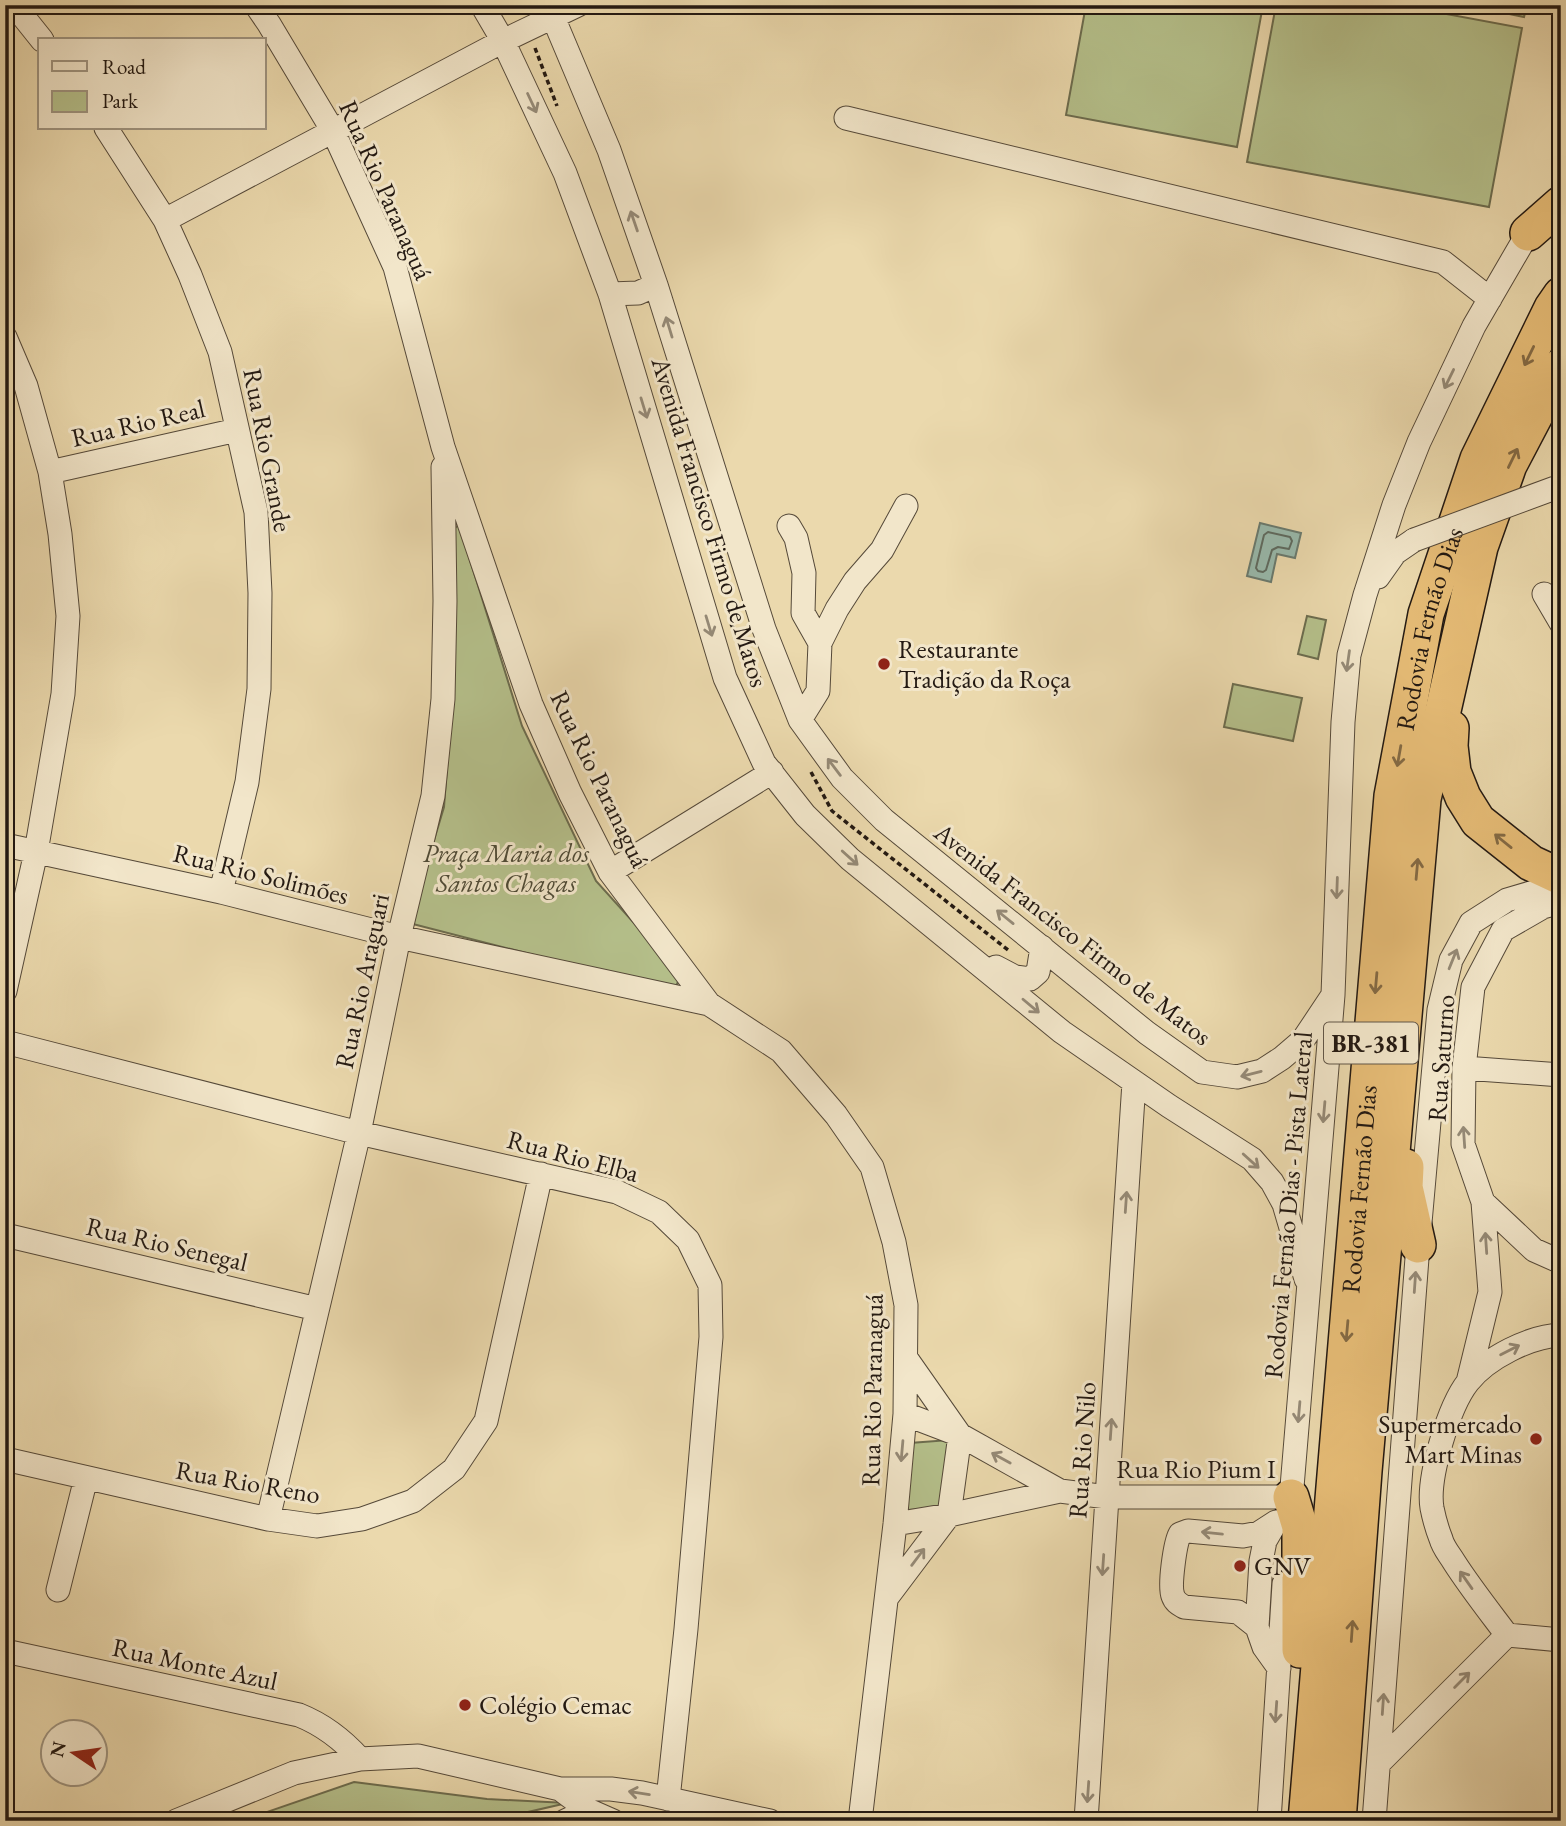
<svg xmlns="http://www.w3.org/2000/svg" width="1566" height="1826" font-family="'EB Garamond',serif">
<rect width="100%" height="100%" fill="#ebd9ad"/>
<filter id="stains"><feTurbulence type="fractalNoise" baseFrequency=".00286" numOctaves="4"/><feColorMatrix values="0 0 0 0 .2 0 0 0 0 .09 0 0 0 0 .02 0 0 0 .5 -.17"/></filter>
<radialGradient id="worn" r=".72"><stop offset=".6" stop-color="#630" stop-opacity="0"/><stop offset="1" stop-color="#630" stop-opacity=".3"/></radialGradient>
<path fill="#b5c08b" stroke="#6c6c4e" stroke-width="2" d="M1086 5H1263L1237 147 1066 115Z
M1276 5H1398L1522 28 1489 207 1247 162Z
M1466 5H1527L1524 17Z
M459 525 522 726 596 881 681 975 674 991 409 923 444 807 453 688 448 533Z
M1307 616 1326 620 1318 659 1298 654Z
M1233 684 1302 698 1293 741 1224 727Z
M949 1440 942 1509 904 1510 910 1443Z
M354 1782 487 1799 567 1803 489 1821H241Z"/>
<path fill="#98baad" stroke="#697a6f" stroke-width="2" d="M1260 523 1301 533 1295 558 1277 554 1271 582 1247 576Z"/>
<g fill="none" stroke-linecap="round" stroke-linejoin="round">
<path stroke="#5e6a60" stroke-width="2" d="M1268 532 1290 537 1292 541 1289 549 1278 547 1272 550 1266 570 1263 572 1258 571 1256 568 1264 535Z"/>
<g stroke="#554939" stroke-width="25">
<path id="minor" d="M14 5 42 40
M256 5 269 24 333 131 395 267 443 447 531 704 570 793 610 872 709 1004 781 1051 836 1115 872 1167 894 1242 906 1305 905 1414 895 1524 860 1821
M482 5 503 41 565 173 610 294 725 678 764 763 805 815 850 859 1062 1032 1169 1106 1252 1159 1272 1182 1284 1204 1306 1279
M545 5 553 17 609 150 656 285 764 629 800 720 842 778 884 820 1147 1033 1202 1072 1237 1077 1262 1071 1282 1058 1303 1040 1331 998
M846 118 1443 262 1490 299
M106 128 165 220 190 275 220 352 256 512 260 593 259 689 247 782 221 892
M165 220 503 41 578 5
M610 294 638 293 656 285
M5 337 26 386 50 472 60 534 68 616 63 694 36 852 5 991
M50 472 237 430
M789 526 796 538 804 573 803 613 820 643
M1378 577 1395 553 1414 540
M1544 594 1561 623
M800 720 818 691 820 643 837 609 855 581 882 550 906 506
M5 845 221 892 399 937 709 1004
M610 872 772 772
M1561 902 1543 907 1503 930 1473 987 1464 1068 1463 1144 1483 1202 1534 1250 1561 1262
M996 967 1015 977 1030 979 1038 972 1042 947
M5 1042 359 1133 617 1192 659 1212 688 1240 710 1285 711 1337 686 1629 668 1799
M1464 1068 1561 1075
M5 1235 317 1309
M1468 1382 1490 1292 1483 1202
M905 1414 960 1435 1060 1491
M5 1459 268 1519 317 1526 362 1519 413 1501 454 1469 486 1421 541 1174
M1290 1511 1333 995 1343 722 1349 655 1365 595 1394 505 1419 442 1474 326 1528 233 1535 224
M268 1519 359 1133 399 937 433 796 443 699 445 601 443 467
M1276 1522 1265 1541 1261 1561 1257 1627 1264 1647 1279 1668
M895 1524 949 1515 1060 1491 1107 1497H1291
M58 1590 86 1478
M888 1596 949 1515 960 1435 906 1358
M1257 1627 1238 1612 1184 1607C1179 1604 1175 1602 1173 1596 1169 1586 1175 1543 1180 1534L1188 1531 1243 1536 1259 1533 1276 1522
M1507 1635C1489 1611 1470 1587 1454 1562 1449 1554 1443 1547 1441 1539 1437 1529 1434 1518 1432 1508 1427 1478 1449 1406 1468 1382 1487 1358 1530 1336 1561 1335
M5 1651 299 1715C324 1725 342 1739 360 1759
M1379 1763 1507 1635 1561 1640
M560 1789 588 1810 613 1821
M176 1821 294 1773 360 1759 418 1756 560 1789H611L642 1793 770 1821
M565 1821 588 1810
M1086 1821 1134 1082
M1269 1821 1284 1584
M1374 1821 1418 1245 1439 1010 1451 960 1471 923 1507 900 1561 884"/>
</g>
<g stroke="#231912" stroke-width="38">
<g id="highway">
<path d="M1528 233 1561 204"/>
<path d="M1451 728 1450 746 1453 772 1463 797 1478 821 1531 863 1561 877"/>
<path d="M1406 1167 1405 1187 1418 1245"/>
<path d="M1291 1497 1300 1527V1650"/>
<path id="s1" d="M1306 1821 1392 796 1426 614 1478 459 1552 308 1561 295"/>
<path d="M1338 1821 1364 1471 1423 799 1480 547 1509 465 1561 366"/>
</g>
</g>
<path stroke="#231912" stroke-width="3.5" stroke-dasharray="5 3.5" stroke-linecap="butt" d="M535 48 557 106
M731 624 760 679
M811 772 832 811 1008 950"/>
<use href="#minor" stroke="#f2e6ca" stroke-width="23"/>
<use href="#highway" stroke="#e6bc76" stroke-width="35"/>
<g stroke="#554939" stroke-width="25" stroke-linecap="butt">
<path id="minor-bridge" d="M1414 540 1555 488"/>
</g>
<use href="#minor-bridge" stroke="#f2e6ca" stroke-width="23"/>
</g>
<defs><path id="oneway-shaft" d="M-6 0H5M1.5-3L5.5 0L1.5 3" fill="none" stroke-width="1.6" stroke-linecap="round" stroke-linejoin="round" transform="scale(1.75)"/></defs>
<g stroke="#958a77">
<use href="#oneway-shaft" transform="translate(532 103) rotate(65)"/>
<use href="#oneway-shaft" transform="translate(634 221) rotate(-109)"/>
<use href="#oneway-shaft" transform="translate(669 327) rotate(-107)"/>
<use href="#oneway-shaft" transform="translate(1449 379) rotate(116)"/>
<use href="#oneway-shaft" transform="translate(644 408) rotate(73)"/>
<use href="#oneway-shaft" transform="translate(709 626) rotate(73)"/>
<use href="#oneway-shaft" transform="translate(1348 661) rotate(98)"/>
<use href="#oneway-shaft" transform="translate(834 767) rotate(-127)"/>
<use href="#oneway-shaft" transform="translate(850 858) rotate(42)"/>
<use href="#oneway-shaft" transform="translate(1337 888) rotate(92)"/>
<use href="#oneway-shaft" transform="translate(1005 917) rotate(-141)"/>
<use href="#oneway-shaft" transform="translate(1453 959) rotate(-68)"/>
<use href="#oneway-shaft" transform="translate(1031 1006) rotate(40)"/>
<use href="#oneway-shaft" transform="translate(1251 1074) rotate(166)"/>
<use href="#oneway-shaft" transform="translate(1324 1112) rotate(95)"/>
<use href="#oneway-shaft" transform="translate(1464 1137) rotate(-94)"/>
<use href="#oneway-shaft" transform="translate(1251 1161) rotate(42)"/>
<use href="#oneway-shaft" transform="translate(1126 1202) rotate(-86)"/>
<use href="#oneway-shaft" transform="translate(1486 1243) rotate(-94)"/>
<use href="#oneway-shaft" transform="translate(1415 1282) rotate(-86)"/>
<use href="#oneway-shaft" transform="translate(1510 1350) rotate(-27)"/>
<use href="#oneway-shaft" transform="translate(1299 1412) rotate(95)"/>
<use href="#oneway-shaft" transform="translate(1111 1429) rotate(-86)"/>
<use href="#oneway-shaft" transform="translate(902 1451) rotate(95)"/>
<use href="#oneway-shaft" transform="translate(1001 1458) rotate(-151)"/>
<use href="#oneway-shaft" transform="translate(1212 1533) rotate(-174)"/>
<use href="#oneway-shaft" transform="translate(918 1557) rotate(-53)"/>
<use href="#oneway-shaft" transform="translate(1103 1565) rotate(94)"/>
<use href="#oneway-shaft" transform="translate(1466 1580) rotate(-125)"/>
<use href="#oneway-shaft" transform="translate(1462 1680) rotate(-45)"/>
<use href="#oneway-shaft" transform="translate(1383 1704) rotate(-86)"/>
<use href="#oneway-shaft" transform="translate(1276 1712) rotate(94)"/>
<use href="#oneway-shaft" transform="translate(1088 1792) rotate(94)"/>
<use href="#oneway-shaft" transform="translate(639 1793) rotate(-171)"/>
</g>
<g stroke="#846a44">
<use href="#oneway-shaft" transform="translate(1529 356) rotate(116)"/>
<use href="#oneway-shaft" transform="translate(1513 458) rotate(-64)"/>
<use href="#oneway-shaft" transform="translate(1399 756) rotate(100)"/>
<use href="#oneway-shaft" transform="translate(1503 841) rotate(-141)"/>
<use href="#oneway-shaft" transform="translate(1417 869) rotate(-85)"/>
<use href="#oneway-shaft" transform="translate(1376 983) rotate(95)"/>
<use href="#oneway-shaft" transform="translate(1347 1331) rotate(95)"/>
<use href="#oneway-shaft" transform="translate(1352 1631) rotate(-86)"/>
</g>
<g fill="#8f2418" stroke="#f2e6ca" stroke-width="2.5">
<circle cx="884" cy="664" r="7"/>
<circle cx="1536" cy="1439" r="7"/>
<circle cx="1240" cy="1566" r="7"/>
<circle cx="465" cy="1705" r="7"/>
</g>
<g text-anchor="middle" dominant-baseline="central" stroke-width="6" stroke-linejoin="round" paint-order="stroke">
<rect fill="#f2e6ca" stroke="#615649" stroke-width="2" x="1324" y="1022.5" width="94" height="41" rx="5"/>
<g font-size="24" font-weight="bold" fill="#231912">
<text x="1371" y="1043">BR-381</text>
</g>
<g font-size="26" fill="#231912" stroke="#f2e6ca">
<text transform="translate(386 190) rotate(66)">Rua Rio Paranaguá</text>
<text transform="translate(138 423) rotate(-13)">Rua Rio Real</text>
<text transform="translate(268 450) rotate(79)">Rua Rio Grande</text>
<text transform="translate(710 522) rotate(73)">Avenida Francisco Firmo de Matos</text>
<text stroke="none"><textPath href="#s1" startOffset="1200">Rodovia Fernão Dias</textPath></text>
<text transform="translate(600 779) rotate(64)">Rua Rio Paranaguá</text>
<text transform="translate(261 874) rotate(14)">Rua Rio Solimões</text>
<text transform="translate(1073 934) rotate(38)">Avenida Francisco Firmo de Matos</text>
<text transform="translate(362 981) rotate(-78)">Rua Rio Araguari</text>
<text transform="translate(1441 1058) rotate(-86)">Rua Saturno</text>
<text transform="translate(573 1156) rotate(15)">Rua Rio Elba</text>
<text stroke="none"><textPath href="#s1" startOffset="634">Rodovia Fernão Dias</textPath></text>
<text transform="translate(1288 1205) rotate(-85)">Rodovia Fernão Dias - Pista Lateral</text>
<text transform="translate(167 1244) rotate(13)">Rua Rio Senegal</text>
<text transform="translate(872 1390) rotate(-89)">Rua Rio Paranaguá</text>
<text transform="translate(1082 1450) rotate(-86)">Rua Rio Nilo</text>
<text x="1196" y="1469">Rua Rio Pium I</text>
<text transform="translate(248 1482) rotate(10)">Rua Rio Reno</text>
<text transform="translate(195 1664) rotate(12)">Rua Monte Azul</text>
</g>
<g font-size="26" fill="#231912" stroke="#f2e6ca" text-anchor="start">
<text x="898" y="649">Restaurante<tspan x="898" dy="30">Tradição da Roça</tspan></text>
<text x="1522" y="1424" text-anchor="end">Supermercado<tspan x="1522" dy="30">Mart Minas</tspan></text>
<text x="1254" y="1566">GNV</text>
<text x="479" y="1705">Colégio Cemac</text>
</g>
<g font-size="26" font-style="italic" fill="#4f4b36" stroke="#f2e6ca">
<text x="506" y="853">Praça Maria dos<tspan x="506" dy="30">Santos Chagas</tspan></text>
</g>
</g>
<rect width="1566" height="1826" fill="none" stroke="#ebd9ad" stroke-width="28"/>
<rect x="7" y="7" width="1552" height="1812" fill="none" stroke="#231912" stroke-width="3.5"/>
<rect x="14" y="14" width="1538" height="1798" fill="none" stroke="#231912" stroke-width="2"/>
<rect x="38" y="38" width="228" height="91" fill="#f2e6ca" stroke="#9f9480" stroke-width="2"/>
<rect x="52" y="61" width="35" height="10" fill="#f2e6ca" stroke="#9f9480" stroke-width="2"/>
<text x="102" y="74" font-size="21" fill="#231912">Road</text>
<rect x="52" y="91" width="35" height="21" fill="#b5c08b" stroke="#9f9480" stroke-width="2"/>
<text x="102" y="108" font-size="21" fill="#231912">Park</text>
<g transform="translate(74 1753) rotate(283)"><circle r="33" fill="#f2e6ca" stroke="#9f9480" stroke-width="2"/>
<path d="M0-5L12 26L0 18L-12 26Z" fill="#8f2418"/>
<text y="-10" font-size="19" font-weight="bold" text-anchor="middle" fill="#231912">N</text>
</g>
<rect width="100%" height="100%" filter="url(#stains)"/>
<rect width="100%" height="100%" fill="url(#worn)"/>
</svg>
